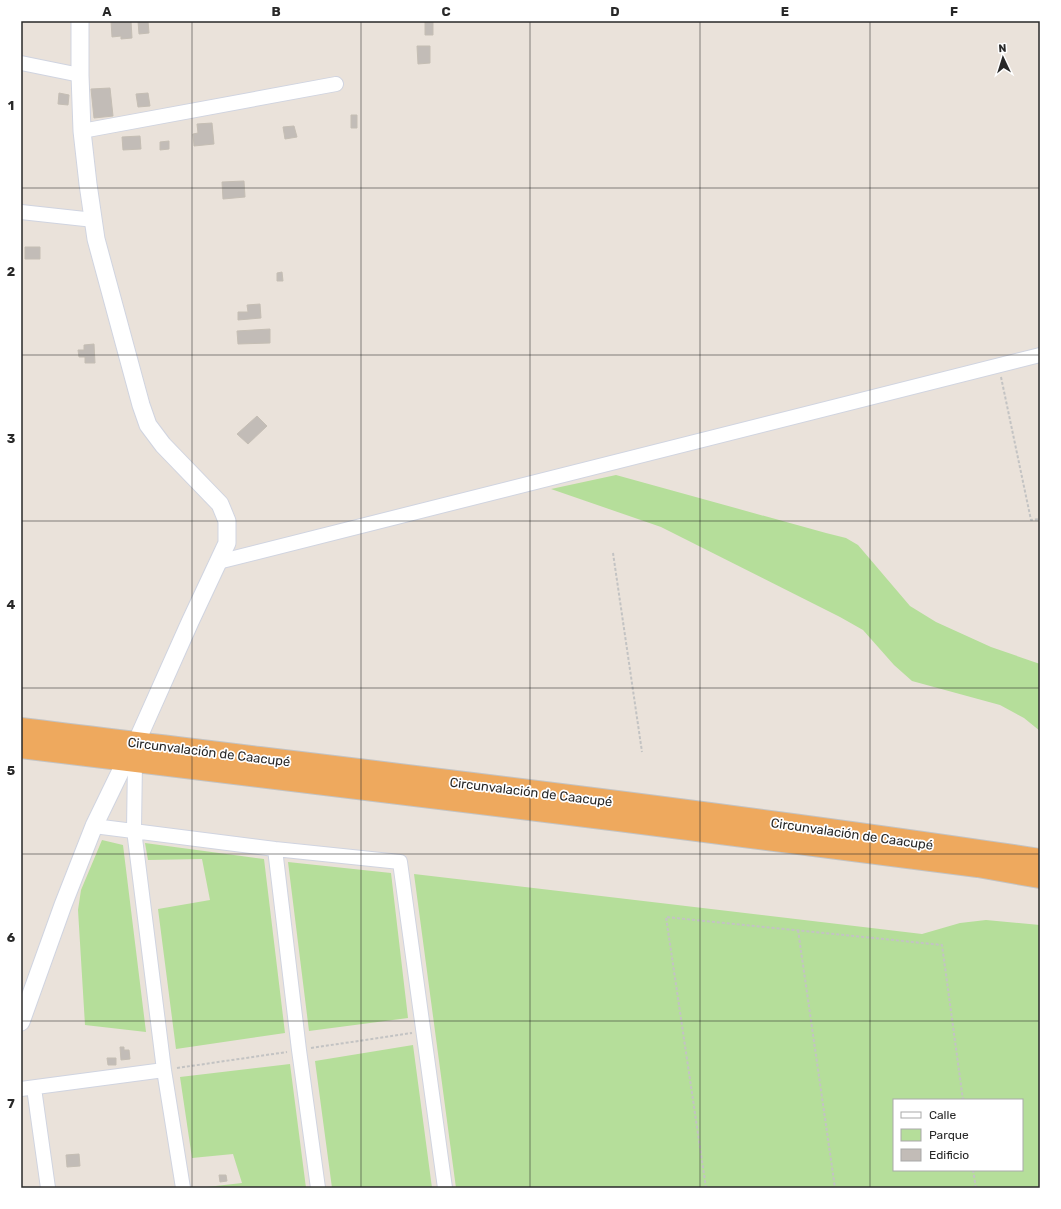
<svg xmlns="http://www.w3.org/2000/svg" width="1061" height="1209" font-family="Rubik,sans-serif">
<rect width="100%" height="100%" fill="#eae2da"/>
<path fill="#b5de9a" fill-rule="evenodd" d="M616 475 826 533 846 538 858 545 910 606 936 622 991 647 1040 664V731L1024 718 1000 705 912 681 894 665 863 630 840 617 661 527 551 489Z
M102 840 123 845 146 1032 85 1025 78 910 81 890Z
M145 843 264 859 285 1033 176 1049 158 909 210 900 202 859 148 860Z
M288 862 391 873 408 1018 309 1031Z
M414 874 922 934 960 923 986 920 1040 925V1188H456ZM894 1100H1022V1170H894Z
M413 1045 432 1188H332L315 1061Z
M290 1064 306 1188H198L242 1183 233 1154 192 1158 180 1077Z"/>
<path fill="#c2bcb7" stroke="#c5beb4" d="M111 21H131L132 38 121 39V36L112 37Z
M138 21H148L149 33 139 34Z
M425 21H433V35H425Z
M417 46H430V63L418 64Z
M110 88 113 116 94 118 91 89Z
M59 93 69 95 68 105 58 104Z
M148 93 150 106 138 107 136 94Z
M351 115H357V128H351Z
M212 123 214 144 194 146 193 134 198 133 197 124Z
M294 126 297 137 285 139 283 127Z
M140 136 141 149 123 150 122 137Z
M169 141V149L160 150V142Z
M244 181 245 197 223 199 222 182Z
M25 247H40V259H25Z
M282 272 283 281H277V273Z
M260 304 261 318 238 320V312H248L247 305Z
M270 329V343L238 344 237 331Z
M94 344 95 363H85V357H79L78 350H84V345Z
M257 416 267 426 248 444 237 434Z
M120 1047H124V1050H129L130 1059 121 1060Z
M107 1058H116V1065H108Z
M79 1154 80 1166 67 1167 66 1155Z
M219 1175H226L227 1181 220 1182Z"/>
<g fill="none" stroke-linecap="round" stroke-linejoin="round">
<g stroke="#d0d4e0" stroke-width="16">
<path id="minor" d="M21 63 80 75
M82 131 336 84
M21 212 94 220
M218 562 1040 355
M135 761 134 830 164 1070 183 1188
M94 826 275 849 400 862 445 1188
M275 849 299 1050 318 1188
M34 1088 48 1188
M21 1089 164 1070"/>
</g>
<g stroke="#d0d4e0" stroke-width="19">
<path id="tertiary" d="M80 21V75L82 131 88 184 96 239 141 405 148 425 163 445 220 504 227 521V543L190 622 136 743
M21 1022 63 905 94 826 126 760"/>
</g>
<g stroke="#c3c3c3" stroke-width="24">
<path id="trunk" d="M21 729C361 771 701 809 1040 860
M21 747 619 820 978 866 1040 877"/>
</g>
<path stroke="#c3c3c3" stroke-width="2" stroke-dasharray="3 2" stroke-linecap="butt" d="M1001 377 1031 520 1040 519
M613 553 642 752
M798 930 835 1188
M311 1048 412 1033
M177 1068 287 1052
M973 1170 976 1188
M706 1188 666 917 942 945 963 1100"/>
<use href="#minor" stroke="#fff" stroke-width="14"/>
<use href="#tertiary" stroke="#fff" stroke-width="17"/>
<use href="#trunk" stroke="#eea95e" stroke-width="22"/>
</g>
<path fill="none" stroke="#282828" stroke-width="1" stroke-opacity="0.55" d="M192 21V1188M361 21V1188M530 21V1188M700 21V1188M870 21V1188M21 188H1040M21 355H1040M21 521H1040M21 688H1040M21 854H1040M21 1021H1040"/>
<g text-anchor="middle" dominant-baseline="central" stroke-width="3.5" stroke-linejoin="round" paint-order="stroke">
<g font-size="13" fill="#282828" stroke="#fff">
<text transform="translate(209 752) rotate(7)">Circunvalación de Caacupé</text>
<text transform="translate(531 792) rotate(7)">Circunvalación de Caacupé</text>
<text transform="translate(852 834) rotate(8)">Circunvalación de Caacupé</text>
</g>
</g>
<rect width="1061" height="1209" fill="none" stroke="#ffffff" stroke-width="44"/>
<rect x="893" y="1099" width="130" height="72" fill="#ffffff" stroke="#a9a9a9"/>
<rect x="901" y="1112" width="20" height="6" fill="#ffffff" stroke="#a9a9a9"/>
<text x="929" y="1119" font-size="12" fill="#282828">Calle</text>
<rect x="901" y="1129" width="20" height="12" fill="#b5de9a" stroke="#a9a9a9"/>
<text x="929" y="1139" font-size="12" fill="#282828">Parque</text>
<rect x="901" y="1149" width="20" height="12" fill="#c2bcb7" stroke="#a9a9a9"/>
<text x="929" y="1159" font-size="12" fill="#282828">Edificio</text>
<g transform="translate(1003 58) rotate(356)" stroke="#ffffff" stroke-width="3" paint-order="stroke">
<path d="M0-3L7 15L0 10L-7 15Z" fill="#282828"/>
<text y="-6" font-size="11" font-weight="bold" text-anchor="middle" fill="#282828">N</text>
</g>
<rect x="22" y="22" width="1017" height="1165" fill="none" stroke="#282828" stroke-width="1.5"/>
<g font-size="13" text-anchor="middle" font-weight="bold" fill="#282828">
<text x="107" y="16">A</text>
<text x="276" y="16">B</text>
<text x="446" y="16">C</text>
<text x="615" y="16">D</text>
<text x="785" y="16">E</text>
<text x="954" y="16">F</text>
<text x="11" y="110">1</text>
<text x="11" y="276">2</text>
<text x="11" y="443">3</text>
<text x="11" y="609">4</text>
<text x="11" y="775">5</text>
<text x="11" y="942">6</text>
<text x="11" y="1108">7</text>
</g>
</svg>
